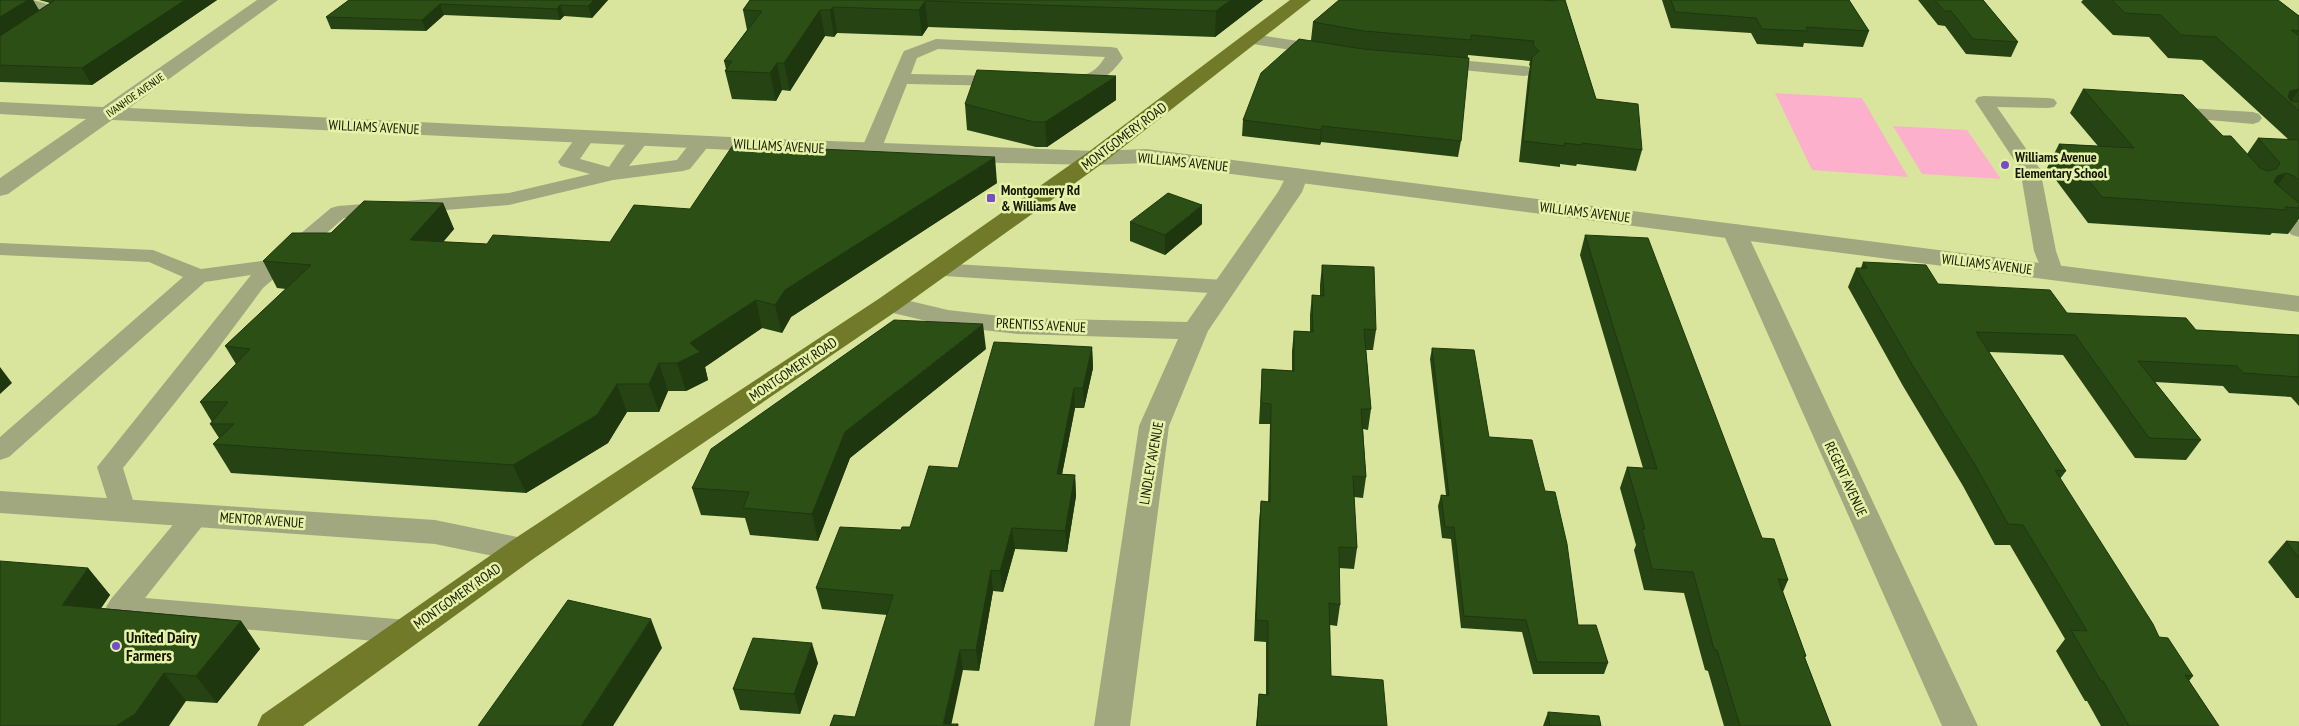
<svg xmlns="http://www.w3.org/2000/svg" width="2299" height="726" font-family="'PT Sans Narrow',sans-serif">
<rect width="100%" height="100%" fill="#d9e59c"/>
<path fill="#fcb0cc" d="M1775 93 1862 98 1908 177 1812 170Z
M1893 126 1967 130 2001 179 1922 174Z"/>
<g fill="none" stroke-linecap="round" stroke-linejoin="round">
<path fill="#a1a880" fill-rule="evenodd" d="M24 1 33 0 62 8 64 14 6 53 0 54V42L46 13 24 7 22 4Z
M1252 34 1324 45 1330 46 1332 50 1330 54 1324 55 1246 43 1244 39 1246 35Z
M936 39 1111 47 1117 48 1123 58C1109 78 1088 93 1063 87L1060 83 1063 79C1083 74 1093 77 1105 57L938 49 917 58 911 74 1006 76 1012 77 1015 81 1012 85 1006 86 907 84 881 150 878 154 871 156 864 154 861 150 902 55 904 51Z
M1437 58 1524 66 1530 67 1533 71 1530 75 1524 76 1431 67 1428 63 1431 59Z
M1984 96 2048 98 2054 99 2057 103 2054 107 2048 108 1997 107 2040 169 2056 251 2063 271 2060 276 2052 278 2044 276 2034 251 2020 169 1975 101 1978 97Z
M2171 107 2253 112 2259 114 2262 118 2259 122 2253 124 2165 116 2162 112 2165 108Z
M586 131 593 133 595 137 580 159 609 167C618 155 629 132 647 136L649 140 629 166 677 160C686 149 693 135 709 139L711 143 690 169 683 171 613 180 509 205 344 218 263 288 213 355 123 468 136 510 133 517 123 520 113 517 97 467 251 275 205 282 9 457 0 460V437L183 277 149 262 0 255V243L153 250 201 269 269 260 331 208 338 206 509 193 590 174 561 166 558 162 579 133Z
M2269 200 2276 202 2299 221V237L2292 235 2262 210 2259 206 2262 202Z
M937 263 1225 280 1233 282 1236 287 1233 292 1225 294 929 275 926 270 929 265Z
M197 505 207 508 211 515 145 598 408 620 418 624 423 632 418 640 408 644 121 618 111 615 106 607 111 599 187 508Z"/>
<path fill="#a1a880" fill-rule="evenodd" d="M257 0H278L129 108 750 138 1095 151 1103 153 1106 158 1103 163 1095 165 1001 163 112 120 8 194 0 196V178L86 119 0 114V102L103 107Z
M1297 169 1305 171 1308 176 1302 192 1208 331 1169 426 1130 726H1094L1139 426 1178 339 1019 334 948 326 880 310 876 304 880 298 889 296 948 310 1019 318 1187 322 1278 192 1289 171Z
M1734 224 1743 226 1746 231 1978 726H1942L1722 231 1725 226Z
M0 491 435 520 522 538 533 541 538 550 533 559 522 562 435 544 0 513Z"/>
<path fill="#a1a880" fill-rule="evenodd" d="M1146 149 2299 296V312L1146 163 1095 165 1087 163 1084 158 1087 153 1095 151Z"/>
<path fill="#707a28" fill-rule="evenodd" d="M1290 0H1311L1103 163 898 310 533 559 303 726H257L262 715 511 541 880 298 1087 153Z"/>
</g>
<path fill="#264413" d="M0 0H33L39 10 50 3 39 0H217L92 85 0 82Z
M349 0H608L592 18 564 16 560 20 444 15 426 31 331 29 326 17Z
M750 0H1263L1215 37 928 27 922 36 837 33 834 37 825 36 790 91 782 90 776 101 732 99 725 71 726 69 724 61 747 30 743 10Z
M1339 0H1565L1596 99 1642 150 1636 171 1577 164 1576 166 1560 164V167L1519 162 1528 77 1530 66 1529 65 1530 61 1468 55 1461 141 1458 157 1321 142 1320 145 1242 136 1243 120 1311 40 1313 22Z
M1662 0H1849L1869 31 1863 47 1804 43 1803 47 1757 44 1751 33 1671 28Z
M1918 0H1983L2018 42 2011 57 1966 54 1945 26 1938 25Z
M2083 0H2278L2299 16V219L2288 234 2272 233 2270 235 2088 223 2047 168 2059 144 2098 146 2070 113 2083 89 2223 136 2247 154 2258 138 2289 140 2202 60 2168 58 2149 37 2113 35 2081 2Z
M1116 100 1047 147H1036L967 130 965 104Z
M997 183 791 317 782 333 762 328 705 367 708 380 686 391H668L659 412H627L608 443 526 493 231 473 213 444 219 438 210 424 212 422 200 402 236 364 225 346 286 289 277 288 263 261 331 233 443 203 454 229 443 242 487 244 610 242 690 209Z
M1130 222 1202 224 1165 255 1130 241Z
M1585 235 1762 538 1788 580 1783 592 1806 656 1805 658 1831 726H1724L1708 671 1705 670 1684 593 1644 590 1634 550 1636 545 1620 488 1627 467 1643 468 1580 255Z
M1863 262 1938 284 2067 313 2196 330 2299 335V406L2291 397 2229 393 2223 386 2155 382 2201 440 2186 460 2135 458 2063 355 1989 352 2066 471 2060 479 2159 637 2193 676 2189 681 2219 726H2101L2087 701H2085L2056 651 2065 639 2010 545H1995L1963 486 1903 386 1848 287 1856 268H1861Z
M1322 265 1376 330 1373 350H1366L1371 409 1368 430 1363 429 1366 477 1363 498 1354 497 1357 548 1354 569 1339 568 1340 605 1337 626 1330 625 1331 676 1387 726H1256L1259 694 1266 695V642L1254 641 1259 522 1261 501 1268 502 1270 424H1259L1262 369 1292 371V351L1294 331 1310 332V315L1312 295 1320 296V285Z
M1092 347 1093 368 1084 408H1075L1062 474 1075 475 1076 496 1067 552 1015 549 1003 592 993 591 979 671 963 670 887 615 822 609 816 588 901 530 910 527 958 468Z
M1432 348 1489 437 1578 625 1608 663 1604 674H1533L1522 632 1461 628 1451 539 1442 538 1438 506 1441 495H1446L1430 359Z
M986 349 850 458 818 541 750 535 745 518 701 515 692 488Z
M2286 541 2299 542V598H2296L2268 562Z
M88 568 110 595 101 608 241 621 260 649 217 703 186 701 0 726Z
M818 663 800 714 740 710 733 689Z
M1548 712 1601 726H1543Z"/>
<path fill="#1f370f" d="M28 0H33L41 14 0 40V17Z
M185 0H217L92 85 82 68Z
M594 0H608L592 18 588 6Z
M1231 0H1263L1215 37 1216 11Z
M925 1 928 27 922 36 919 10Z
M440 4 444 15 426 31 422 20Z
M560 5 564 16 560 20 557 9Z
M833 7 837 33 834 37 830 10Z
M820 10 825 36 790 91 784 63Z
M777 63 782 90 776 101 770 73Z
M1116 76V100L1047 147 1045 122Z
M2299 89 2290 103 2286 99 2290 91Z
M1322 126 1321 142 1320 145 1321 130Z
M995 157 997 183 791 317 782 333 775 305 785 290Z
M2286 173 2270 198 2260 201 2277 176Z
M443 203 454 229 422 267 410 240Z
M1202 205V224L1165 255V235Z
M756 300 762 328 705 367 708 380 686 391 677 363 690 343Z
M983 324 986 349 850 458 818 541 812 514 845 432Z
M1092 347 1093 368 1084 408 1083 388Z
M659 363 668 391 659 412 649 384Z
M0 367 12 383 0 394Z
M617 384 627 412 608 443 526 493 513 465Z
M1074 388 1075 408 1058 495 1057 474Z
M1075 475 1076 496 1067 552 1065 531Z
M1012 528 1015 549 1003 592 1000 571Z
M88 568 110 595 85 632 62 605Z
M991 570 993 591 979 671 976 650Z
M651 619 662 648 613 726H581Z
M241 621 260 649 217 703 196 676Z
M812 643 818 663 800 714 794 694Z
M960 650 963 670 951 726 943 724Z
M164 673 186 701 169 726H116Z"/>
<path fill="#2c4f16" stroke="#1f370f" d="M0 0H28L0 17Z
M55 0H185L82 68 0 65V36Z
M349 0H594L588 6 560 5 557 9 440 4 422 20 326 17Z
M750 0H1231L1216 11 925 1 919 10 833 7 830 10H820L784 63H777L770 73 725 71 732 61H724L762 11 743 10Z
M1339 0H1542L1553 1 1556 0H1565L1596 99 1638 104 1642 150 1582 143V145L1564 143 1565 146 1523 141 1532 57 1539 51 1533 45 1534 41 1471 35V40L1364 31 1313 22Z
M1671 0H1849L1869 31 1806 27 1808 31 1762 29 1756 18 1675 12Z
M1935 0H1983L2018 42 1973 39 1951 11H1944Z
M2112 0H2278L2299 16V31L2291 30 2299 36V89L2290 91 2288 97 2291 101 2299 102V111L2216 37 2181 35 2161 15 2125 13Z
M1299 39 1363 49 1469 58 1461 141 1322 126 1321 130 1243 120 1261 73Z
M977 70 1116 76 1045 122H1034L965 104Z
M2083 89 2183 95 2223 136H2231L2260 168 2268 171 2276 169 2280 163 2258 138 2299 140V180L2294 176 2286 173 2277 176 2274 182 2299 203V208L2285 207 2287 210 2102 197 2059 144 2134 148Z
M733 145 995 157 785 290 775 305 756 300 690 343 700 352 677 363H659L649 384H617L597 415 513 465 213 444 234 424H210L228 402H200L250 349 225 346 311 265 263 261 292 233H331L364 201 443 203 410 240 487 244 493 235 610 242 634 205 690 209Z
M1168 193 1202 205 1165 235 1130 222Z
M1585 235 1648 238 1762 538 1774 539 1788 580 1778 579 1806 656H1804L1831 726H1740L1717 650 1714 649 1693 572 1652 569 1642 529H1645L1627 467 1657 469Z
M1863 262 1926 265 1938 284 2050 290 2067 313 2186 318 2196 330 2299 335V377L2243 373 2237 366 2138 361 2201 440 2149 438 2075 335 1976 332 2066 471 2055 470 2153 624 2159 637 2168 638 2193 676 2185 675 2219 726H2129L2103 681H2101L2071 630 2087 631 2023 525 2008 524 1975 465 1913 366 1856 268H1867Z
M1322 265 1374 267 1376 330 1364 329 1371 409H1361L1366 477 1353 476 1357 548 1339 547 1340 605 1329 603 1331 676 1383 680 1387 726H1257L1259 694 1268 695V621L1256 620 1261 501 1270 502 1271 404 1261 403 1262 369 1294 371V331L1313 332 1312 295 1324 296Z
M894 320 983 324 845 432 812 514 743 508 749 492 692 488 711 449Z
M994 342 1092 347 1083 388H1074L1057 474 1075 475 1065 531 1012 528 1000 571 991 570 976 650H960L943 724H958V726H830L834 715 855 717 893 595 816 588 840 527 901 530 902 527H910L929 466 958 468Z
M1432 348 1474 350 1489 437 1532 440 1545 491 1555 492 1567 544 1578 625H1596L1608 663 1537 662 1526 620 1464 616 1454 527H1445L1441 495 1449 496Z
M2286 541 2299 542V558Z
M0 561 88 568 62 605 241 621 196 676 164 673 135 714 116 726H0Z
M568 600 651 619 581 726H478Z
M753 638 812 643 794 694 733 689Z
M1548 712 1599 716 1601 726H1550Z"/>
<g fill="#784ec6" stroke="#e6f2a8" stroke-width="2">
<circle cx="2005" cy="165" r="5"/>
<rect x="986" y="193" width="10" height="10" rx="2.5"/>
<circle cx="116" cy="646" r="5"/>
</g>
<g text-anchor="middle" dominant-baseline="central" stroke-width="5" stroke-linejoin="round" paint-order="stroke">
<g font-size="11" fill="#151800" stroke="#e6f2a8">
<text transform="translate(135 95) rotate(-35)">IVANHOE AVENUE</text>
</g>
<g font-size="14" fill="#151800" stroke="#e6f2a8">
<text transform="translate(374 127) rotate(3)">WILLIAMS AVENUE</text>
<text transform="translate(1124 136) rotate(-37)">MONTGOMERY ROAD</text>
<text transform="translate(779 146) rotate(3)">WILLIAMS AVENUE</text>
<text transform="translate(1183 162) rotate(6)">WILLIAMS AVENUE</text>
<text transform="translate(1585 212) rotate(7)">WILLIAMS AVENUE</text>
<text transform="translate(1987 264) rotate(7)">WILLIAMS AVENUE</text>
<text transform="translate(1041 325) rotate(3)">PRENTISS AVENUE</text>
<text transform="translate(793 369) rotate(-34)">MONTGOMERY ROAD</text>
<text transform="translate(1151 463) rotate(-80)">LINDLEY AVENUE</text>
<text transform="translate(1846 479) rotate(65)">REGENT AVENUE</text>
<text transform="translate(262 520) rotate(4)">MENTOR AVENUE</text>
<text transform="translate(457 596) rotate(-35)">MONTGOMERY ROAD</text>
</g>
<g font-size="14" font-weight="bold" fill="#151800" stroke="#e6f2a8" text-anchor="start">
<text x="2015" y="157">Williams Avenue<tspan x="2015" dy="16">Elementary School</tspan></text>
<text x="1001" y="190">Montgomery Rd<tspan x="1001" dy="16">&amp; Williams Ave</tspan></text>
</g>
<g font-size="16" font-weight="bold" fill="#151800" stroke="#e6f2a8" text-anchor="start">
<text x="126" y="637">United Dairy<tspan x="126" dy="18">Farmers</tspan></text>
</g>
</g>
</svg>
